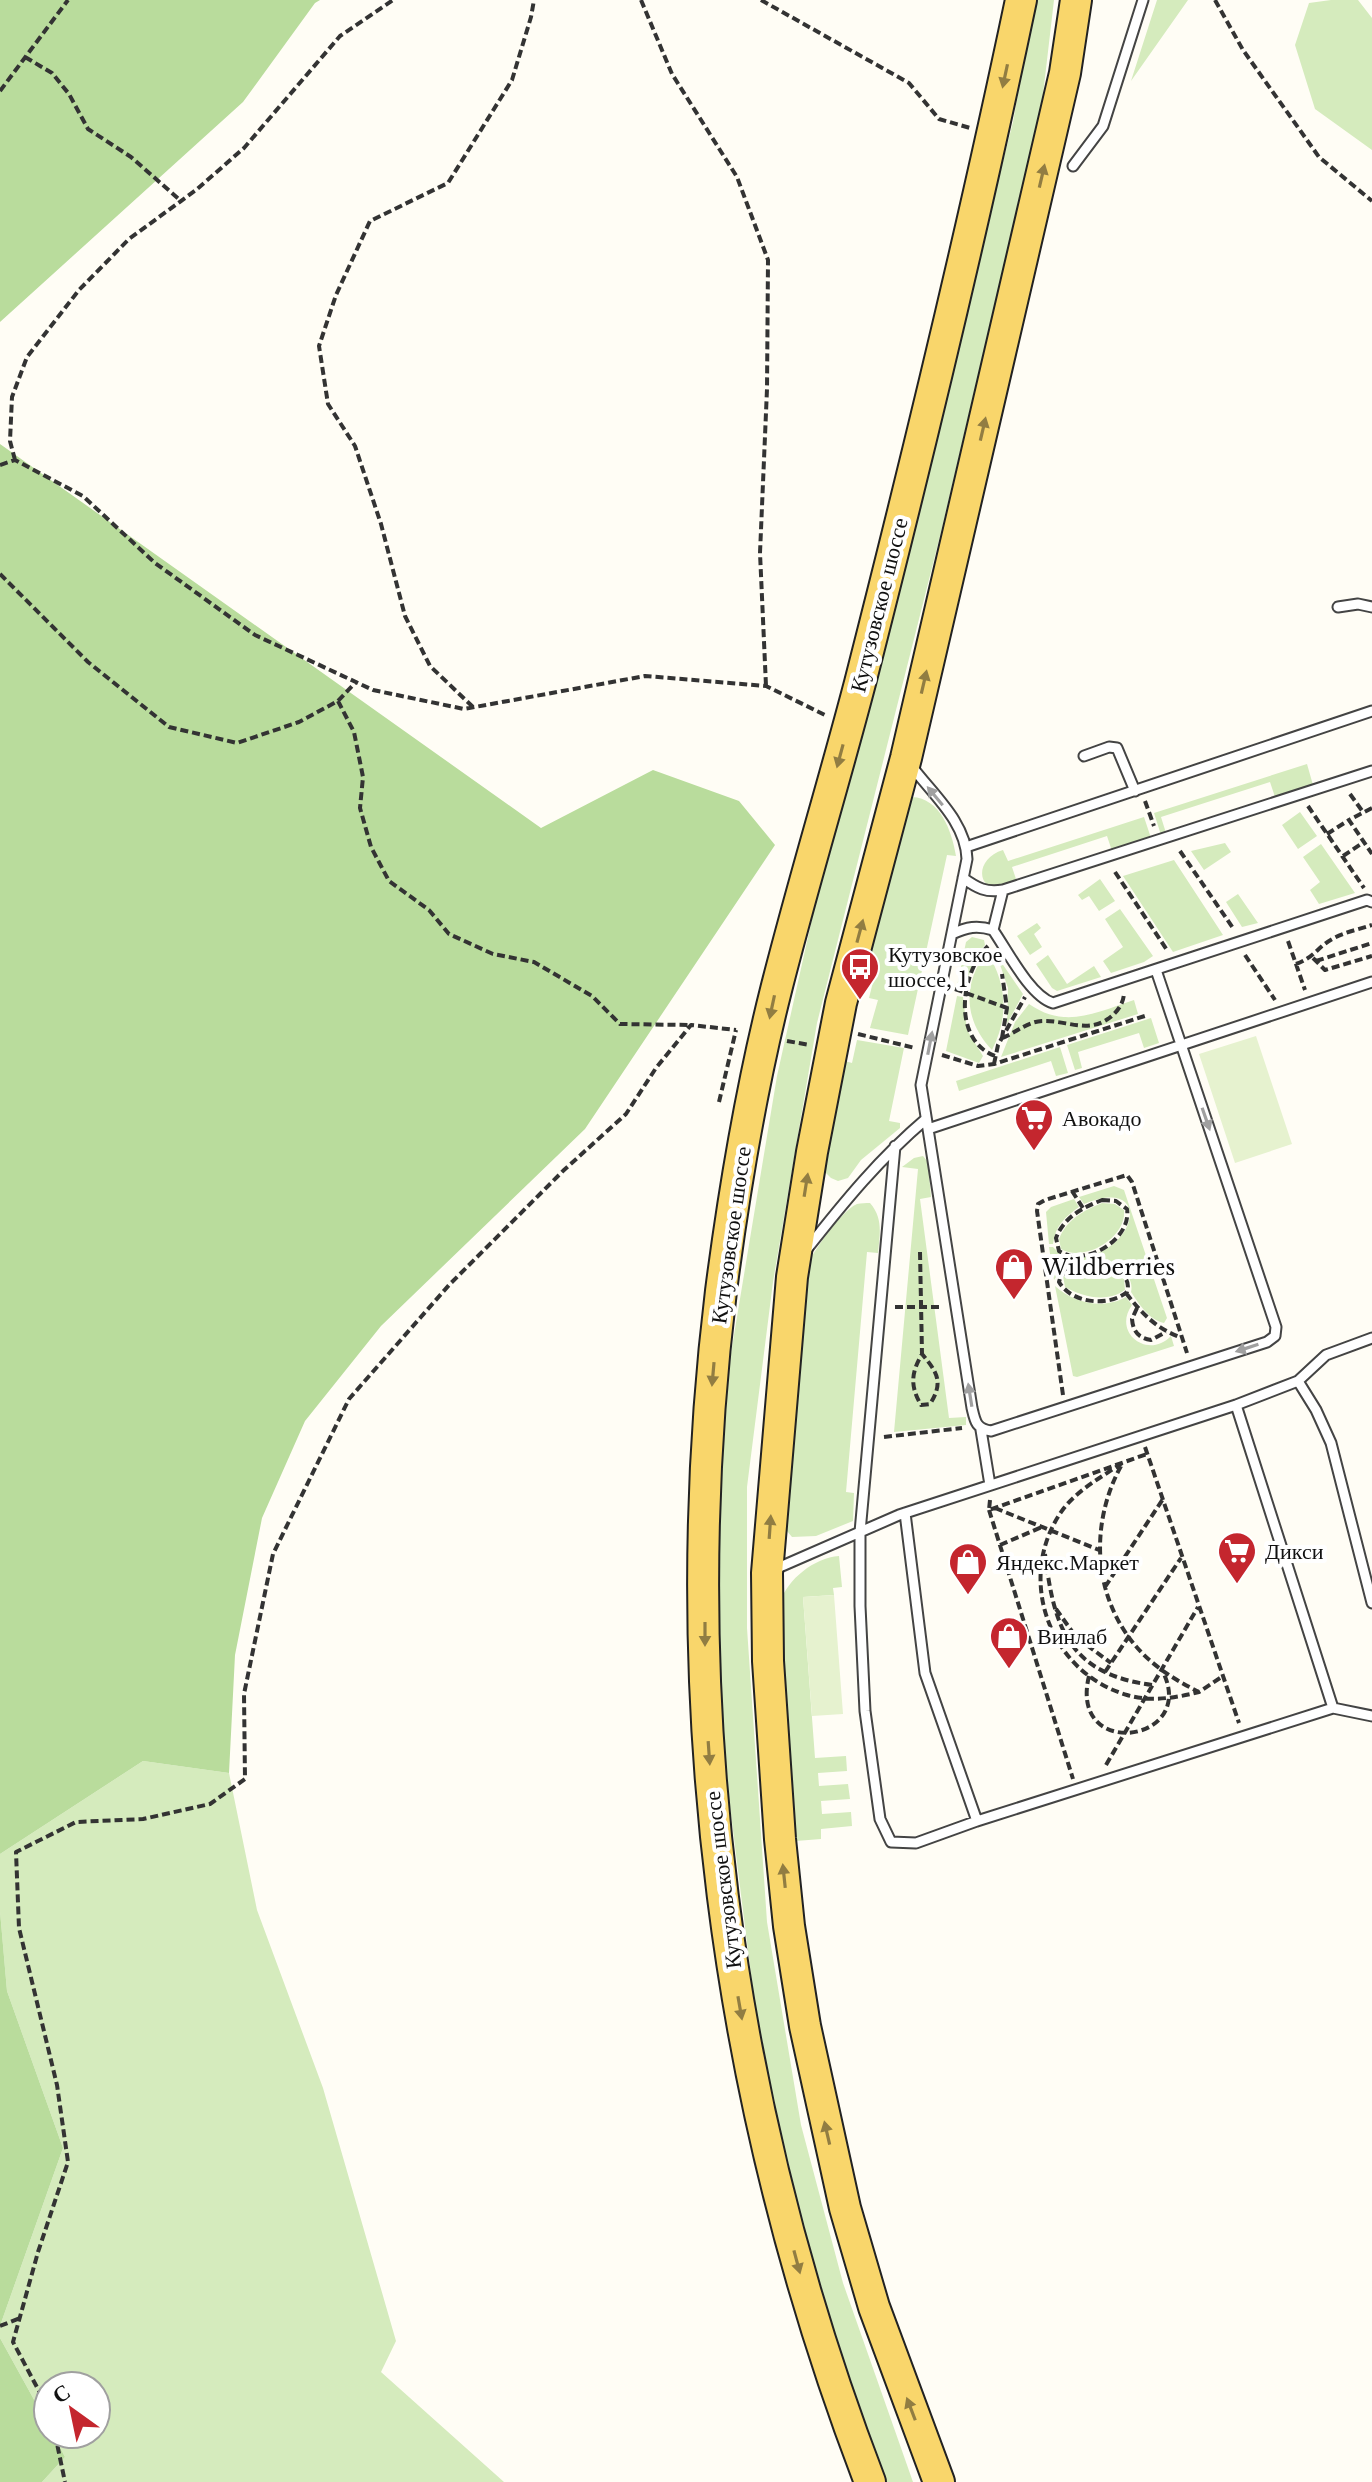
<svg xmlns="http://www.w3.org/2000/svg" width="1372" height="2482" font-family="'Libre Baskerville',serif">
<rect width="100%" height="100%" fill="#fffdf5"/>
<path fill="#d5ebbd" d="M1034 0H1054L1042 103 942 528 817 1023 773 1282 747 1487V1628L767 1922 801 2125 843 2283 913 2482H887L851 2390 787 2168 755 2007 718 1710 714 1526 731 1353 777 1076 829 843 1013 122Z
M1157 0H1188L1131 81Z
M1331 0H1358L1372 18V150L1315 109 1295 45 1309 3Z
M1307 764 1313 785 1275 797 1270 782 1161 817 1166 833 1161 835 1154 813Z
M912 797C940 798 952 831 956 856L947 855 908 1035 870 1028 878 1000 869 998 874 978 861 976 906 803Z
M1300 812 1317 836 1298 849 1282 825Z
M1144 817 1151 838 1112 851 1107 836 1012 867 1017 882C1011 883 1003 888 998 888 976 888 976 858 1003 850L1008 861Z
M1225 843 1231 852 1204 870 1191 851Z
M1321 844 1355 893 1319 904 1310 890 1320 882 1303 857Z
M1174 860 1223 935 1173 952 1123 876Z
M1100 879 1115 901 1099 911 1089 896 1082 900 1078 895Z
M1238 894 1258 923 1242 927 1226 902Z
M1120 909 1153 956 1144 962 1111 973 1103 961 1123 947 1105 919Z
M1037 923 1041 928 1034 934 1042 947 1030 955 1017 936Z
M972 937 984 940 985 945 975 957 965 987 957 986 966 942Z
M987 952C1007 984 1009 1017 992 1050 964 1021 962 983 987 952Z
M1048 955 1067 984 1094 966 1101 977 1057 991 1052 988 1036 964Z
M997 956 1023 994 1007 1024 1008 988Z
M957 996 963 997 967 1030 983 1056 979 1063 946 1051Z
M1134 1000 1138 1014 1001 1057 1015 1022 1029 1004C1065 1029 1095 1013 1134 1000Z
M1151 1018 1159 1043 1144 1048 1139 1033 1078 1052 1082 1068 1075 1070 1067 1045Z
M857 1040 904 1048 889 1121 900 1123V1128L861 1160 848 1178 838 1181 831 1178 821 1168 845 1061 852 1063Z
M1060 1047 1068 1073 1056 1076 1051 1061 959 1091 956 1081Z
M923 1156 928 1162 931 1197 920 1199 949 1418 966 1417V1425L894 1432 918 1169 902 1167 914 1158Z
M1114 1186 1124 1190 1130 1208 1167 1318 1164 1323C1149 1320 1139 1304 1131 1292 1138 1259 1069 1254 1054 1280L1049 1247H1053L1064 1258C1136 1264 1158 1173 1084 1204L1079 1197Z
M1074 1199 1079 1207C1065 1217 1055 1226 1053 1244H1049L1046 1212 1051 1207Z
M870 1203C883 1218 880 1233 878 1253L867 1252 846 1492 854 1493 853 1521 816 1536 792 1537 782 1525 802 1273C811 1256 839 1212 857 1204 861 1203 866 1203 870 1203Z
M1102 1203 1115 1204 1124 1210C1127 1238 1084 1263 1061 1249L1059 1239C1067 1219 1083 1211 1102 1203Z
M1082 1269C1098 1270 1110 1271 1124 1279L1125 1290C1106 1303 1084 1297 1065 1287L1063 1276Z
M1055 1286C1074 1303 1103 1310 1126 1297L1132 1305C1112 1333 1148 1360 1171 1336L1174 1346 1077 1377 1073 1376Z
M839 1556 842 1587 833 1588 834 1595 803 1597 815 1758 846 1756 847 1771 818 1773 819 1786 848 1784 850 1799 821 1801 822 1814 851 1812 852 1826 821 1829V1839L796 1841 785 1758 780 1602C788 1579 814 1558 839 1556Z
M143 1761 229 1773 257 1910 323 2088 396 2341 381 2372 504 2482H42L65 2457 53 2434H96V2386H48V2425L0 2338V2326L63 2148 7 1991 0 1911V1854Z"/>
<path fill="#b9dc9c" d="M0 0H320L315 3 243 102 0 322Z
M0 444 541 828 653 770 739 801 775 845 585 1129 381 1326 305 1421 262 1518 235 1655 229 1773 143 1761 0 1854Z
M0 1911 7 1991 63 2148 0 2326Z
M0 2338 48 2425V2434H53L65 2457 42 2482H0Z"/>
<path fill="#e6f2cf" d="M1256 1036 1292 1144 1235 1163 1199 1054Z
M834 1595 843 1714 812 1716 803 1597Z"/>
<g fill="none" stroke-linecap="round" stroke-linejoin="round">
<g stroke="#444" stroke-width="13">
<path id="lane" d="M1073 166 1103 126 1143 0
M1338 607 1358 604 1372 607
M1084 756 1109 747 1117 748 1135 791
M910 764C931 793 966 821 967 859L921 1085 928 1129 1372 982
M1372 771 1003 890 993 930C1007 950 1030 996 1053 1003L1367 900 1372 902
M966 847 1372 711
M963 878C977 888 986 893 1003 890
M952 934C967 927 977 925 993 930
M928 1129 972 1408C975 1421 976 1429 991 1431L1267 1342 1275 1336 1276 1327 1156 970
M895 1146 860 1532V1606L865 1711 880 1819 891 1842 916 1843 977 1821 1333 1708 1372 1716
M807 1249C844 1202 880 1158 926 1119
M1298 1381 1326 1355 1372 1338
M1236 1405 1333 1708
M981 1430 990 1485
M905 1513 925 1673 977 1821
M773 1570 899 1515 1236 1405 1298 1381 1316 1410 1331 1443 1372 1603"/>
</g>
<g stroke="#222" stroke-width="34">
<path id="primary" d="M870 2482C725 2105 672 1692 721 1291 734 1191 751 1089 776 990 802 887 833 786 860 683 918 456 973 229 1021 0
M939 2482 874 2307 845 2208 805 2026 789 1926 780 1839 768 1661 767 1573 792 1277 812 1152 841 1003 906 758 1065 73 1076 0"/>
</g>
<path stroke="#333" stroke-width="4" stroke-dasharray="8 4" stroke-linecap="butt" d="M641 0 672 74 737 177 768 260 767 389 760 553 766 686
M761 0 909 83 939 119 970 128
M1215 0 1243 50 1319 157 1372 201
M25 57 52 73 69 94 88 129 131 157 181 201
M0 91 68 0
M15 460 10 441 12 397 27 357 79 290 129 239 196 190 244 148 340 36 393 0
M0 465 15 460 83 496 155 563 255 635 373 690 464 709 645 676 766 686 825 715
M0 574 88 662 169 727 237 743 299 722 338 701 356 682
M338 701 354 732 363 777 360 808 371 847 389 881 429 910 449 934 493 954 534 962 592 996 620 1024 689 1025
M473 707 430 666 405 616 381 524 355 446 328 404 319 346 336 295 370 221 448 183 512 80 531 17 534 0
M1350 794 1363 812
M1145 801 1154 826
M1308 806 1364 888
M1372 808 1349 820 1372 854
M1327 834 1349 820
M1180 851 1233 928
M1343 856 1364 842
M1115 872 1167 950
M1288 941 1305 990
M988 946C960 973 952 1040 995 1056
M1245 955 1275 1000
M1313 958 1325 970 1372 956
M1316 961 1372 943
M1296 964C1315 957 1317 947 1334 938 1345 932 1360 929 1372 925
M955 989 1007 1008
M858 1034 915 1048
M1002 1038 1007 1008 1002 974
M1002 1038C1016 1033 1026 1022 1042 1021 1068 1020 1091 1036 1114 1014 1120 1008 1124 1001 1124 992
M787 1041 810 1045
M942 1055 978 1066 994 1064 1148 1015
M994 1064 998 1045 1025 997
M719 1102 736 1030
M1072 1191 1083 1208
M1102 1200 1116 1201 1127 1209C1132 1239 1085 1268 1059 1251L1056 1238C1064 1217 1082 1208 1102 1200Z
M920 1252 922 1354C911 1373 910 1386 921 1405L930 1404C944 1382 937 1372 922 1354
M1082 1266C1098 1267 1134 1268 1127 1292 1109 1307 1072 1304 1059 1282 1062 1270 1071 1269 1082 1266Z
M1126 1293C1142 1314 1157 1329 1182 1338
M895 1307H942
M1137 1308 1132 1319C1133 1331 1138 1338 1151 1340L1166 1332
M1063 1395 1037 1211 1038 1204 1045 1200 1127 1175 1132 1182 1187 1353
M884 1437 962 1428
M1145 1447 1239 1723
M1122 1463C1102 1477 1079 1489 1064 1508 1014 1575 1048 1672 1127 1695 1151 1702 1175 1698 1199 1692
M1121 1466C1088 1527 1093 1603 1143 1654 1159 1670 1179 1682 1199 1692L1223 1676
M990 1500 989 1510 1147 1454
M995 1508 1099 1550
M989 1510 1073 1779
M1000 1545 1042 1527
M1045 1554C1054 1628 1069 1674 1152 1685
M1105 1587 1163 1499
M1056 1609 1076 1637 1111 1663
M1105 1672 1181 1558
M1089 1676C1068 1761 1198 1743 1163 1672
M1106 1765 1198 1607
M0 2326 20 2318
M48 2408 13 2342 38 2252 68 2162 57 2085 19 1928 16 1852 76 1822 143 1819 210 1804 245 1779 244 1694 273 1554 349 1399 449 1285 564 1170 626 1114 656 1068 691 1025 736 1030
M55 2434 65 2482"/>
<use href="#lane" stroke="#fff" stroke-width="9"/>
<use href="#primary" stroke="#f9d66b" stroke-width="30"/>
</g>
<defs><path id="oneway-solid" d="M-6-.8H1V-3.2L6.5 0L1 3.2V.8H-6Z" transform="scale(2)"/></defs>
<g fill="#917d42">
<use href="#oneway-solid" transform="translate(1005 76) rotate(102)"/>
<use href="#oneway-solid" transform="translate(1042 176) rotate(-77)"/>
<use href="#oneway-solid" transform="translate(983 429) rotate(-77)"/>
<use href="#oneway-solid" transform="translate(924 682) rotate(-77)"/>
<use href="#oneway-solid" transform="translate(840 756) rotate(105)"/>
<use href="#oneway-solid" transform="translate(860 931) rotate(-75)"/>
<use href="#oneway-solid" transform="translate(772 1007) rotate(102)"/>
<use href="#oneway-solid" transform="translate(806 1185) rotate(-81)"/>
<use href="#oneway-solid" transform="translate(713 1374) rotate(95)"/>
<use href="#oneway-solid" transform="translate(770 1527) rotate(-86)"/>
<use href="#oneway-solid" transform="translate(705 1634) rotate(90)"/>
<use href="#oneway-solid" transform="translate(709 1753) rotate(86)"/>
<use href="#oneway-solid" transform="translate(784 1876) rotate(-96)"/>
<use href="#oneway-solid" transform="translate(740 2008) rotate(80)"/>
<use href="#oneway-solid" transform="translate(827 2133) rotate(-103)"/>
<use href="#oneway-solid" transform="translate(797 2262) rotate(75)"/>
<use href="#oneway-solid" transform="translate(911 2409) rotate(-111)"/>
</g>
<g fill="#a0a0a0">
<use href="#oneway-solid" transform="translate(935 796) rotate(-130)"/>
<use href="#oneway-solid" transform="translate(930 1043) rotate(-79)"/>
<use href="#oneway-solid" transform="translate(1206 1119) rotate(71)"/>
<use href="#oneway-solid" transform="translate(1247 1348) rotate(162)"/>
<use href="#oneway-solid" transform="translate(970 1395) rotate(-99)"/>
</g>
<defs>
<g id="bus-pin" transform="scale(2)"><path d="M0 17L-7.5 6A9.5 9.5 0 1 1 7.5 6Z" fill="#c4262e" stroke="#fff"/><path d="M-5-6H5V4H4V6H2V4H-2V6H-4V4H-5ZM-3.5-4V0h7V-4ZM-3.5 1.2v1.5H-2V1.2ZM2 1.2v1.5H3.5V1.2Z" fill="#fff"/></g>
<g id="supermarket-pin" transform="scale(2)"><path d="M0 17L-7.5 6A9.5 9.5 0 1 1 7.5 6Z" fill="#c4262e" stroke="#fff"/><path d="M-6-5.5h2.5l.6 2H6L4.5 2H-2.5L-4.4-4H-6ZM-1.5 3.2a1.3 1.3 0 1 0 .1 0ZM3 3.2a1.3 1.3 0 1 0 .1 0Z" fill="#fff"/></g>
<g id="shop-pin" transform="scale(2)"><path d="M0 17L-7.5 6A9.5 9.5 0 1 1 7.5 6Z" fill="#c4262e" stroke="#fff"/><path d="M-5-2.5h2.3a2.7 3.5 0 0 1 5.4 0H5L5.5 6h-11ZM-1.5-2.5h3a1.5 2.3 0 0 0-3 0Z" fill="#fff"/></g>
</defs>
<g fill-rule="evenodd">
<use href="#bus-pin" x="860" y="967"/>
<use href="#supermarket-pin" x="1034" y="1118"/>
<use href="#shop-pin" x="1014" y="1267"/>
<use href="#supermarket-pin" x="1237" y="1551"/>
<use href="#shop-pin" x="968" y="1562"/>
<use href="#shop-pin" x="1009" y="1636"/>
</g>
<g text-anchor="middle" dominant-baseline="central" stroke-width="8" stroke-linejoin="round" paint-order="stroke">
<g font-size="22" fill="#111" stroke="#fff">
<text transform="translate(879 605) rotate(-76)">Кутузовское шоссе</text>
<text transform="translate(731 1235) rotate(-82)">Кутузовское шоссе</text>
<text transform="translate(723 1880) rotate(-97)">Кутузовское шоссе</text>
</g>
<g font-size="22" fill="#111" stroke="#fff" text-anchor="start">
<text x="888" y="954">Кутузовское<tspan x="888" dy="25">шоссе, 1</tspan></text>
<text x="1062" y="1118">Авокадо</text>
<text x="1042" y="1267">Wildberries</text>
<text x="1265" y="1551">Дикси</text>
<text x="996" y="1562">Яндекс.Маркет</text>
<text x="1037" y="1636">Винлаб</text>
</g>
</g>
<g transform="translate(72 2410) rotate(327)"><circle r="38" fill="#ffffff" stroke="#a0a0a0" stroke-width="2"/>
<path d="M0-6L14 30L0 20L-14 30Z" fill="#c4262e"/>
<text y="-12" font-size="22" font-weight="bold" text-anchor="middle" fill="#111111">С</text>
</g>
</svg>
